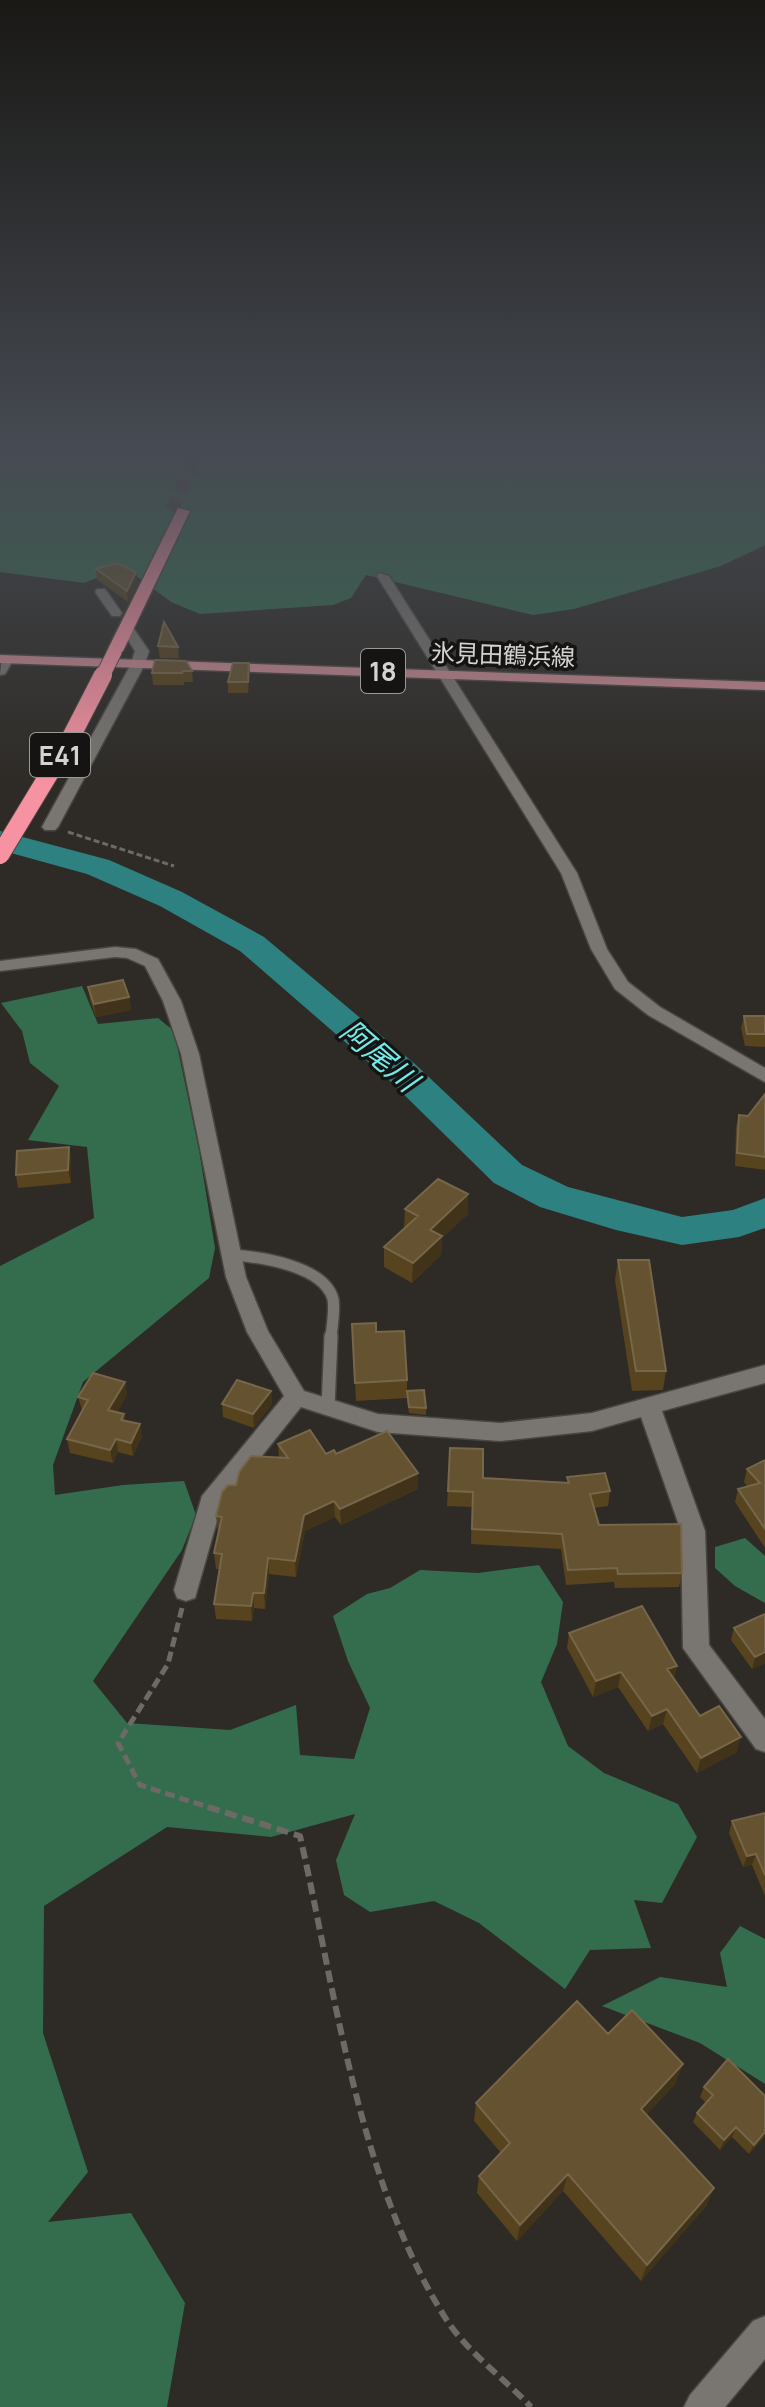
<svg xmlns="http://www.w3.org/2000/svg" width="765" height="2407" font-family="Manrope,'Noto Sans JP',sans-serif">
<rect width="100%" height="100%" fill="#2e2b26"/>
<path fill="#346c4e" d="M0 448H765V545L721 566 574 609 533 615 366 575 351 598 333 605 200 614 171 602 124 567 84 583 0 572Z
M82 986 98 1024 158 1018 174 1031 199 1150 215 1248 209 1278 83 1382 53 1465 55 1495 123 1485 184 1481 196 1515 182 1550 93 1681 127 1723 230 1730 296 1705 300 1755 354 1759 370 1708 348 1661 333 1616 367 1594 390 1588 420 1570 478 1573 539 1565 563 1602 557 1644 541 1682 568 1746 604 1773 678 1804 697 1837 662 1903 634 1900 651 1948 590 1950 565 1989 479 1923 434 1901 370 1912 344 1895 336 1860 355 1814 271 1837 167 1827 44 1906 43 2033 88 2172 48 2222 131 2213 185 2303 167 2407H0V1266L94 1218 87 1147 28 1140 59 1086 30 1063 22 1031 1 1003Z
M745 1538 765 1556V1603L735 1586 715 1568V1547Z
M740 1926 765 1939V2084L700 2043 602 2006 660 1977 727 1987 720 1953Z"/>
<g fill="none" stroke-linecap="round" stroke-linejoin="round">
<path fill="#2d8181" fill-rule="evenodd" d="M0 831 109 860 182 892 264 937 415 1064 522 1165 568 1187 682 1217 733 1210 765 1198V1228L739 1237 682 1245 616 1230 540 1207 494 1183 389 1080 240 951 160 906 87 874 0 850Z"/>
<path stroke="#474440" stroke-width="14" stroke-dasharray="14 7" stroke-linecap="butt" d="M171 511 199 448"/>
<g stroke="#484641" stroke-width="14">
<path id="lane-far1" d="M232 1255C261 1257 324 1266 333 1299 335 1310 332 1326 331 1338"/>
</g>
<g stroke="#484641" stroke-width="16">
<path id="lane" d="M328 1408 331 1336"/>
</g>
<g stroke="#484641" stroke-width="3">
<path id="street" d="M379 573 389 576 577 873 607 949 628 982 660 1007 765 1068V1082L648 1015 615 989 591 949 561 873 377 576Z
M97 589H105L122 613 120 616H112L95 592Z
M129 628 134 629 149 651 144 666 58 827 55 830H45L42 827 130 666 135 651 123 632Z
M2 656 14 659 5 674 0 675Z
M115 947 136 949 158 959 181 1001 199 1054 246 1277 268 1331 304 1391 378 1414 500 1423 592 1413 765 1365V1383L662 1411 705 1531 709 1645 765 1719V1752L756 1749 683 1648 681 1531 641 1417 592 1431 500 1441 378 1432 301 1407 221 1507 195 1598 186 1601 177 1598 174 1590 202 1496 284 1396 247 1332 226 1277 181 1054 163 1001 145 966 127 958 115 957 0 971V961Z"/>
</g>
<g stroke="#484641" stroke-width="3">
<path id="secondary" d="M765 2316V2359L725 2407H684L690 2395 753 2321Z"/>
</g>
<g stroke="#484641" stroke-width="3">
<path id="primary" d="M0 655 765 682V690L0 663Z"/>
</g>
<g stroke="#484641" stroke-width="3">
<path id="highway" d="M178 508 190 511 123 651 115 656 109 654 107 651Z"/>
</g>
<path stroke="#6d6a66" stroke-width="3" stroke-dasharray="6 3" stroke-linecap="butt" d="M68 832 174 866"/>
<path stroke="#6d6a66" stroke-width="5" stroke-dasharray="10 5" stroke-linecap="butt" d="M182 1608 168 1664 118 1743 140 1785 214 1809"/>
<path stroke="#6d6a66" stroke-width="6" stroke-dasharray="12 6" stroke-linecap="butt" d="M208 1807 300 1836C336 1994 358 2180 446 2319 468 2353 504 2378 531 2407"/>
<use href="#lane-far1" stroke="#797570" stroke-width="11"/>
<use href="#lane" stroke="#797570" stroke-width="13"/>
<use href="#street" fill="#797570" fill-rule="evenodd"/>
<use href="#secondary" fill="#797570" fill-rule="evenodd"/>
<use href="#primary" fill="#c5868e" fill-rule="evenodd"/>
<use href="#highway" fill="#f792a2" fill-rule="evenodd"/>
<g stroke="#484641" stroke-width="16" stroke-linecap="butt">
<path id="highway-bridge-far1" d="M102 677 115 651"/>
</g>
<g stroke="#484641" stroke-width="20" stroke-linecap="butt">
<path id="highway-bridge" d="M0 855 69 741 103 675"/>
</g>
<use href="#highway-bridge-far1" stroke="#f792a2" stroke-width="14"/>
<use href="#highway-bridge" stroke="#f792a2" stroke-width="18"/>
</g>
<path fill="#57431d" d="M96 569 138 583 128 602 97 580Z
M158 646 178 647 179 658H160Z
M249 663 250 675 248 693H228V682Z
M192 671 193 682H184V685H153L152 673Z
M88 987 129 997 131 1010 96 1017 90 1000Z
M744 1016H765V1047L745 1046 741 1028Z
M765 1094V1170L735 1166 736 1127 739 1115 748 1116Z
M69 1147 71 1160V1183L18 1188 16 1175Z
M468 1194V1214L442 1238 441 1255 412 1283 384 1267V1247L404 1228 405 1209Z
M618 1260 666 1371 663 1390 632 1391 615 1280Z
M352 1324 376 1332 407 1380V1391L426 1408V1415L409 1413 407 1398 356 1401Z
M125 1382 127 1395 117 1412 124 1414 125 1421 142 1437 133 1456 118 1452 113 1463 70 1453 67 1439 82 1410 78 1397Z
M271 1391 272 1404 254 1428 223 1417 222 1404Z
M278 1444 326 1454H336L418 1473V1489L341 1525 335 1517 305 1531 296 1577 269 1574 265 1609 254 1608 252 1621 216 1619 214 1604 220 1569H216L214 1553 219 1532H218L216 1516 236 1485 279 1457Z
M450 1448 483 1478 567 1482V1477L610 1491 608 1506 594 1508 599 1525 682 1573 679 1587 615 1588 614 1582 566 1585 561 1549 471 1544 472 1507 447 1506Z
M765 1460V1548L735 1502 738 1489 747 1486 744 1482 747 1469Z
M765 1614V1663L752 1669 731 1640 734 1628Z
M569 1633 674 1679 700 1716 737 1752 697 1773 663 1724 648 1731 618 1687 593 1697 567 1648Z
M765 1813V1896L752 1865 743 1867 729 1833 732 1821Z
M608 2034 676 2083 646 2115 707 2205 641 2281 563 2191 517 2241 477 2193 479 2176 501 2153 474 2121 476 2103Z
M704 2087 765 2136 749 2154 732 2137 720 2150 693 2122 697 2113 706 2103 700 2097Z"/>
<path fill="#413319" d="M136 572 138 583 128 602 127 591Z
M249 663 250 675 248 693V682Z
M129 997 131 1010 96 1017 94 1004Z
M69 1147 71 1160V1183L68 1170Z
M468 1194V1214L442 1238 441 1255 412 1283 413 1263 430 1230Z
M125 1382 127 1395 111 1423 108 1410Z
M271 1391 272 1404 254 1428 253 1414Z
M140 1424 142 1437 133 1456 131 1443Z
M116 1439 118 1452 113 1463 110 1450Z
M418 1473V1489L341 1525 340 1509Z
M334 1501 335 1517 305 1531 296 1577 295 1561 304 1515Z
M268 1558 269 1574 265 1609 264 1593Z
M253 1593 254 1608 252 1621 251 1606Z
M765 1652V1663L752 1669 755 1657Z
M677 1666 674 1681 667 1669Z
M621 1672 618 1687 593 1697 596 1681Z
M667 1709 663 1724 648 1731 652 1716Z
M741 1737 737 1752 697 1773 701 1758Z
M756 1854 752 1865 743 1867 747 1856Z
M683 2064 676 2083 635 2127 641 2109Z
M736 2127 732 2137 720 2150 724 2140Z
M765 2132V2136L749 2154 754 2145Z
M568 2174 563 2191 517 2241 520 2225Z
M714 2188 707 2205 641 2281 647 2265Z"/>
<path fill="#645231" stroke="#76664a" stroke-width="2" d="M117 563 136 572 127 591 96 569Z
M164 622 178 647 158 646Z
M155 660 186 661 192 671H183L182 673H152Z
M233 663H249L248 682H228Z
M123 980 129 997 94 1004 88 987Z
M744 1016H765V1034H747Z
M765 1094V1157L737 1153 739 1115 748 1116Z
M69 1147 68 1170 16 1175 17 1151Z
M438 1179 468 1194 430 1230 442 1236 413 1263 384 1247 418 1216 405 1209Z
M618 1260H649L666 1371H636Z
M376 1323V1332L404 1331 407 1380 355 1383 352 1324Z
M93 1373 125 1382 108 1410 124 1414 121 1420 140 1424 131 1443 116 1439 110 1450 67 1439 88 1400 78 1397Z
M237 1380 271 1391 253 1414 222 1404Z
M424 1390 426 1408 409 1407 407 1391Z
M310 1430 326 1454 334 1450 336 1454 387 1431 418 1473 340 1509 334 1501 304 1515 295 1561 268 1558 264 1593H253L251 1606 214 1604 222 1554 214 1553 222 1517 216 1516 222 1492 228 1485H236L239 1472 251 1456 288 1458 278 1444Z
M450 1448 483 1449V1478L569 1483 567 1477 605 1473 610 1491 590 1494 599 1525 681 1524 682 1573 618 1574 617 1568 568 1570 562 1534 472 1529 473 1492 448 1491Z
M765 1460V1529L738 1489 760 1483 747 1469Z
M642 1606 677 1666 667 1669 700 1716 719 1706 741 1737 701 1758 667 1709 652 1716 621 1672 596 1681 569 1633Z
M765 1614V1652L755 1657 734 1628Z
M765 1813V1875L756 1854 747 1856 732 1821Z
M577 2001 608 2034 632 2010 683 2064 641 2109 714 2188 647 2265 568 2174 520 2225 479 2176 510 2143 476 2103Z
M728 2059 765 2096V2132L754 2145 736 2127 724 2140 697 2113 713 2095 704 2087Z"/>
<linearGradient id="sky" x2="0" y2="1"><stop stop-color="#191815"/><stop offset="0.57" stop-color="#464a52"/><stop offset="1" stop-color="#464a52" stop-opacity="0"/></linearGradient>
<rect width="765" height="785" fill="url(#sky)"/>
<g text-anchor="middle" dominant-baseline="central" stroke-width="7" stroke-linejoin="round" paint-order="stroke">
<g font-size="24" fill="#d5d3d0" stroke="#151412">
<text transform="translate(503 654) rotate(2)">氷見田鶴浜線</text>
</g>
<g fill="#151412" stroke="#9b9a97" stroke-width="2">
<rect x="361" y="649" width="44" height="44" rx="6"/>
<rect x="30" y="733" width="60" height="44" rx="6"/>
</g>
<g font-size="26" font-weight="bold" fill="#d5d3d0">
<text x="383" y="671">18</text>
<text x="60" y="755">E41</text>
</g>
<g font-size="30" font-style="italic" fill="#72ebeb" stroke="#151412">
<text transform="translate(380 1055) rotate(41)">阿尾川</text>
</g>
</g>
</svg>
